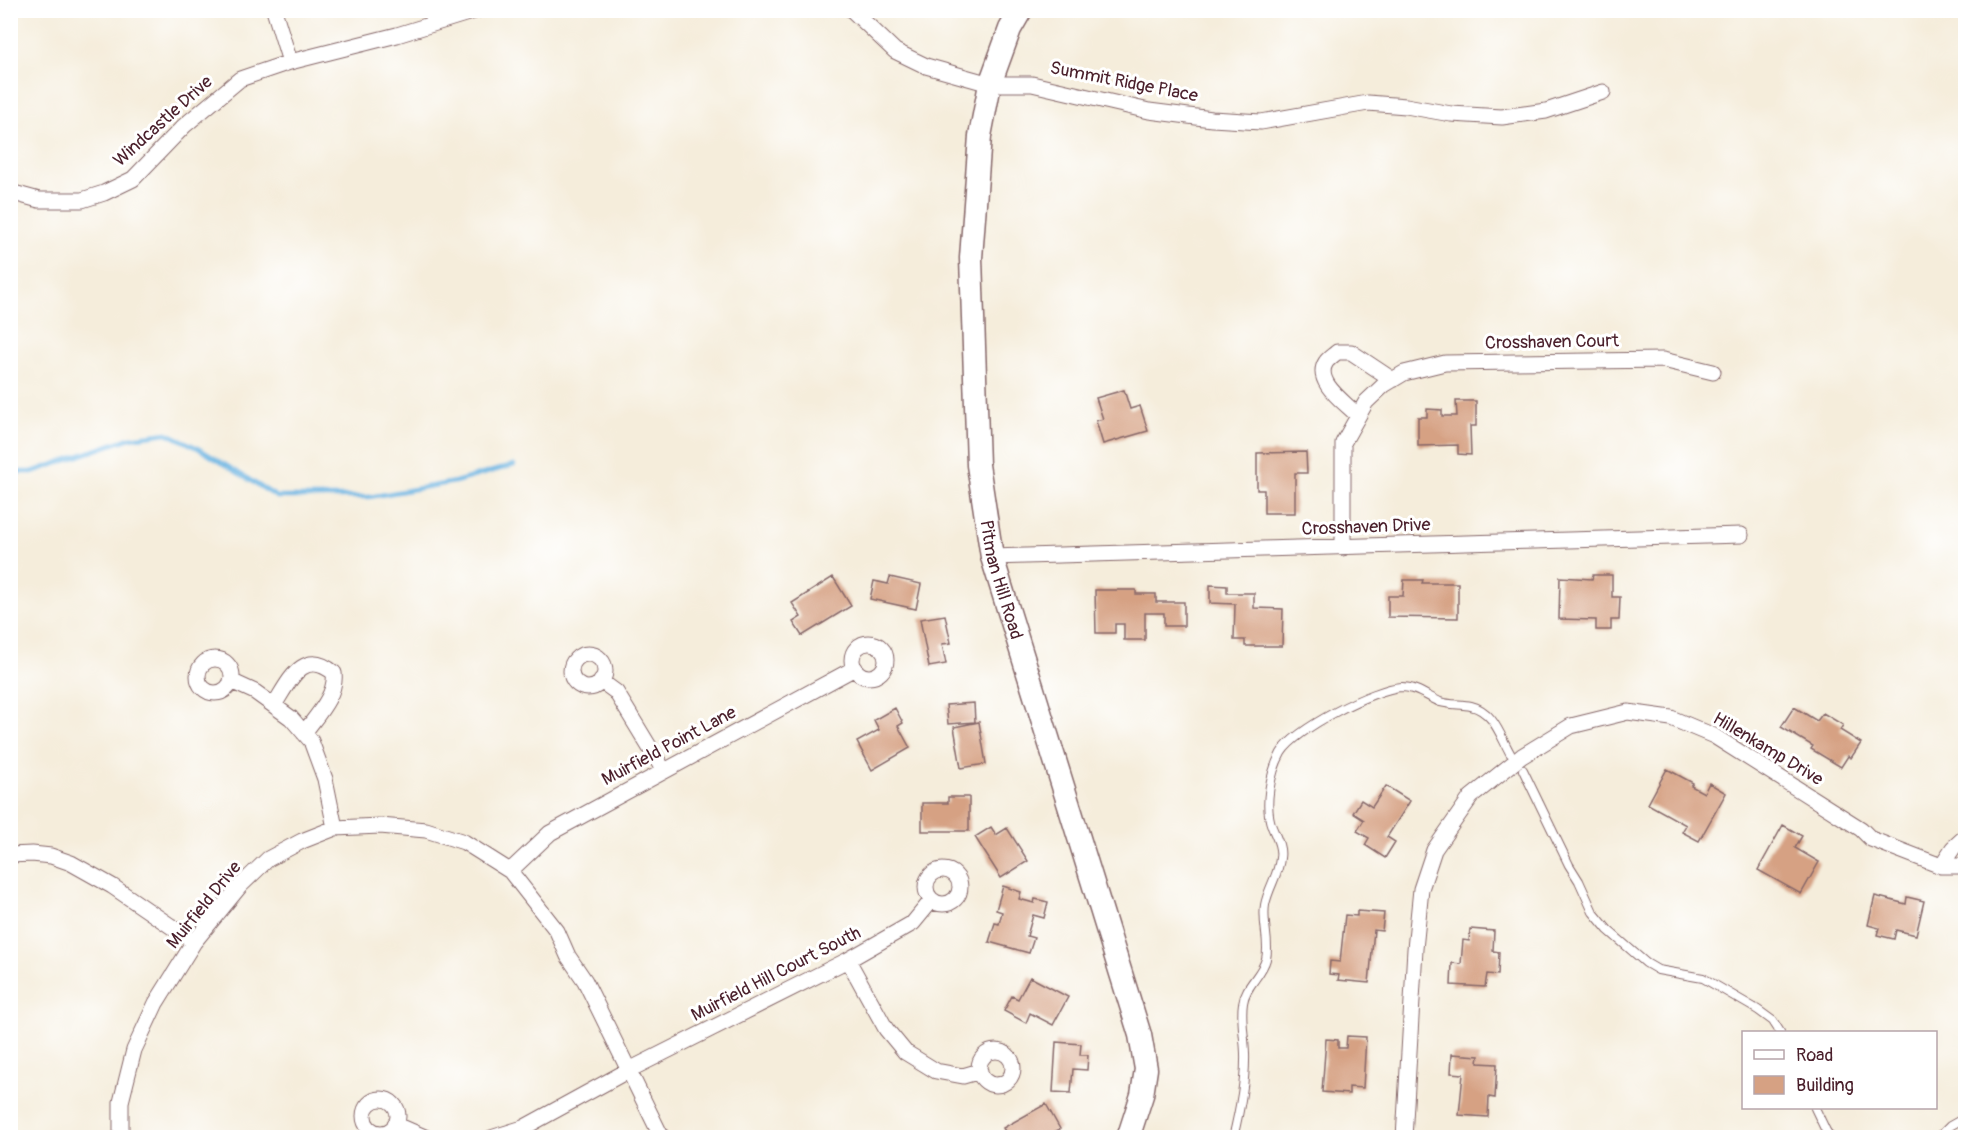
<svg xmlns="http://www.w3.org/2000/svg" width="1976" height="1148" font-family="Pangolin,sans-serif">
<rect width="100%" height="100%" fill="#fff"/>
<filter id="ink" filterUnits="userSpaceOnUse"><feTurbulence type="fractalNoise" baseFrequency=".0167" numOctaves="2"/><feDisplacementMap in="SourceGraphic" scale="12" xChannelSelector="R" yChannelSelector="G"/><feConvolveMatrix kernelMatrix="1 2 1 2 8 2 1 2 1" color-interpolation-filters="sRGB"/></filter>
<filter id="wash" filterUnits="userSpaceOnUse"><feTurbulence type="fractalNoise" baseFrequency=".008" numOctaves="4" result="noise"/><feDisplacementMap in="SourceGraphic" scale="24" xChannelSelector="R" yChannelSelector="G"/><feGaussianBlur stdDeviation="1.35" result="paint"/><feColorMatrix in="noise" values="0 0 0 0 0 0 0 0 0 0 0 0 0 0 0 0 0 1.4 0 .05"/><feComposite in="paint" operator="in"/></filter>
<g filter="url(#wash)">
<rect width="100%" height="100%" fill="#f5eddb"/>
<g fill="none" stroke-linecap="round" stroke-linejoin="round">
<path stroke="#67b2e0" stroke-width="4.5" d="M10 472H32L130 438 167 433 198 448 277 497H369L455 482 514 465"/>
</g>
<g id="blocks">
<path fill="#d6a183" d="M1124 390 1130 409 1140 406 1148 431 1103 444 1096 421 1103 419 1096 398Z
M1456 401H1476V426H1470L1471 455 1458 454V445L1418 446V417H1427V409L1442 410V416H1457Z
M1306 452 1307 473H1295V513H1264V490H1257V453Z
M1593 575H1612V597H1620L1619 620H1611V630H1596V620L1559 619 1560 577 1592 579Z
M833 577 851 606 802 636 793 622 801 617 792 603Z
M890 577 921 584 916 609 870 599 874 581 888 584Z
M1404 580H1423L1422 583H1458V618L1388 617V596H1403Z
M1210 585 1227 586V593H1254V608L1283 609 1282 646H1245V640H1234L1235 604 1210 603Z
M1095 590H1136V594H1156V602H1184V626H1164V613H1145V640H1124V624H1115V633H1096Z
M945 615 951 643 942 644 946 664 929 667 920 619Z
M974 703 975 722 948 724 946 705Z
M1794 707 1817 721 1823 713 1843 725 1840 730 1861 743 1851 758 1848 756 1841 767 1811 749 1813 746 1781 727Z
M895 708 903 723 898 726 910 748 872 770 857 742 879 730 874 720Z
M979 722 986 764 961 768 954 727Z
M1667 769 1693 783 1691 786 1704 793 1709 783 1726 793 1699 841 1682 832 1686 825 1648 804Z
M1386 786 1410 801 1387 837 1395 842 1385 858 1365 845 1369 838 1357 831 1364 820 1353 813 1361 800 1372 807Z
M948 797H969V831H922V803H948Z
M1783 825 1802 836 1795 848 1819 862 1801 894 1758 870Z
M991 827 996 835 1007 828 1028 861 1001 878 975 837Z
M1003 886 1021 892 1019 899 1034 903 1035 899 1048 902 1044 918 1033 915 1027 936 1034 938 1029 953 989 942 995 923 999 924 1002 912 996 910Z
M1875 896 1906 904 1907 897 1924 901 1916 935 1896 930 1894 939 1877 935 1879 928 1868 925Z
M1357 911 1384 913 1382 931 1374 930 1369 983 1338 980 1339 975 1329 974 1330 961 1340 962 1345 915 1357 916Z
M1470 929 1494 931 1493 951 1499 952 1498 975 1487 974 1485 987 1451 985 1452 963 1461 964 1463 940 1469 941Z
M1030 977 1068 997 1053 1025 1030 1013 1026 1023 1004 1011 1012 996 1018 999Z
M1347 1036 1366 1037 1363 1088 1349 1087V1094L1322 1092 1326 1039 1338 1040V1048H1346Z
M1056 1042 1081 1044 1080 1055H1088L1087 1070 1073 1069 1071 1093 1053 1092Z
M1452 1054 1479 1056 1478 1063 1497 1064 1495 1098 1489 1097 1488 1117 1459 1115 1463 1074 1451 1073Z
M1046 1104 1060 1129 1052 1133 1054 1138H1009L1003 1128Z"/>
</g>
</g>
<g filter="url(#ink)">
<use href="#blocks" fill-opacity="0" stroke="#866769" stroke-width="1.5"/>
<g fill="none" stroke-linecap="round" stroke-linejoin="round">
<g stroke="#866769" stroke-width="10">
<path id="lane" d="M1523 770 1569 865 1579 881 1593 912 1608 930 1646 963 1658 970 1703 978 1758 1010 1773 1021 1780 1032
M1815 1108 1826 1131 1831 1138
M1233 1138C1239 1113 1245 1086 1245 1061 1246 1042 1240 1022 1243 1003 1245 986 1262 975 1266 959 1270 941 1262 923 1265 905 1268 888 1279 874 1280 858 1282 847 1276 837 1272 827 1264 806 1270 773 1281 753 1295 729 1375 688 1402 687 1416 687 1428 697 1440 702 1450 705 1461 704 1471 706 1493 711 1500 735 1510 753
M1938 1138 1950 1126 1966 1117"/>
</g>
<g stroke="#866769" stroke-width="17">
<path id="street" d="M274 10 290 62
M852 10 895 51 926 66 990 84H1032L1149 111 1212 119 1261 122 1368 103 1406 106 1451 114 1502 117 1546 111 1603 92
M10 192 39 200H82L104 193 133 179 184 126 240 79 290 62 397 35 478 10
M1358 416C1346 403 1313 382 1326 362 1329 358 1334 355 1337 352H1351L1393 380
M1343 548V443L1366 402 1384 385 1404 373 1445 363 1663 360 1713 372
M992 557 1741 535
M852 660a17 17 0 1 1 34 0a17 17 0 1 1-34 0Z
M571 671a17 17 0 1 1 34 0a17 17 0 1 1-34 0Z
M198 676a17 17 0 1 1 34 0a17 17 0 1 1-34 0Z
M231 681 255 692 291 718 311 741 325 779 335 828
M601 681 616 692 664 771
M274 705C289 682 303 647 334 673 337 695 316 716 304 733
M10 855 32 854 51 856 71 863 112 886 194 942
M1941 866 1953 848 1966 836
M926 887a17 17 0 1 1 34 0a17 17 0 1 1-34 0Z
M510 871 550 833 855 668
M848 960 886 1029 905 1052 936 1071 963 1076 980 1071
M979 1068a17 17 0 1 1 34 0a17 17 0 1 1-34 0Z
M364 1116a17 17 0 1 1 34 0a17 17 0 1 1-34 0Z
M395 1124 427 1138
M121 1138V1102L134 1050 156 1003 194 942 240 886 268 859 302 841 335 828 380 826 426 830 464 842 510 871 557 931 568 956 585 981 662 1138
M491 1138 523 1128 629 1070 848 960 913 923 932 900
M1404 1138 1415 949 1421 889 1434 850 1471 797 1522 756 1571 726 1628 712 1671 718 1714 736 1861 829 1871 839 1941 866H1966"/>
</g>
<g stroke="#866769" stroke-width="25">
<g id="secondary">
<path id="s1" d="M1021 10 1010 29 990 84 980 136 971 258 978 465 992 557 1140 1035 1146 1069 1142 1095 1128 1138"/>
</g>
</g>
<use href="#lane" stroke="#fff" stroke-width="8"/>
<use href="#street" stroke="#fff" stroke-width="15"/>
<use href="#secondary" stroke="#fff" stroke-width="22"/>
</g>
</g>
<g text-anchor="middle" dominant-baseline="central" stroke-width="6" stroke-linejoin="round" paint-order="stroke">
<g font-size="18" fill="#4a1f2b" stroke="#fff">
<text transform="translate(1124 82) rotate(11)">Summit Ridge Place</text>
<text transform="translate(163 121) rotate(-42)">Windcastle Drive</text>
<text transform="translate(1552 342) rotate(-1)">Crosshaven Court</text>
<text transform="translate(1366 527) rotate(-2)">Crosshaven Drive</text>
<text stroke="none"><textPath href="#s1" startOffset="580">Pitman Hill Road</textPath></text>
<text transform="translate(669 746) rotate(-28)">Muirfield Point Lane</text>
<text transform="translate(1768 749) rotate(31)">Hillenkamp Drive</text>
<text transform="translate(204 905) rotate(-51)">Muirfield Drive</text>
<text transform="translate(776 974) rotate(-27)">Muirfield Hill Court South</text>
</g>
</g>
<rect width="1976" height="1148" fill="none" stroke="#fff" stroke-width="36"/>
<rect x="1742" y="1031" width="195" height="78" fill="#ffffff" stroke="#b7a5aa" stroke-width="1.5"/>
<rect x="1754" y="1050" width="30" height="9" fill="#ffffff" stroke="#b7a5aa" stroke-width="1.5"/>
<text x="1796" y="1061" font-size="18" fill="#4a1f2b">Road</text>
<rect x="1754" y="1076" width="30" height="18" fill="#d6a183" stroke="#b7a5aa" stroke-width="1.5"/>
<text x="1796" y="1091" font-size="18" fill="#4a1f2b">Building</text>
</svg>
